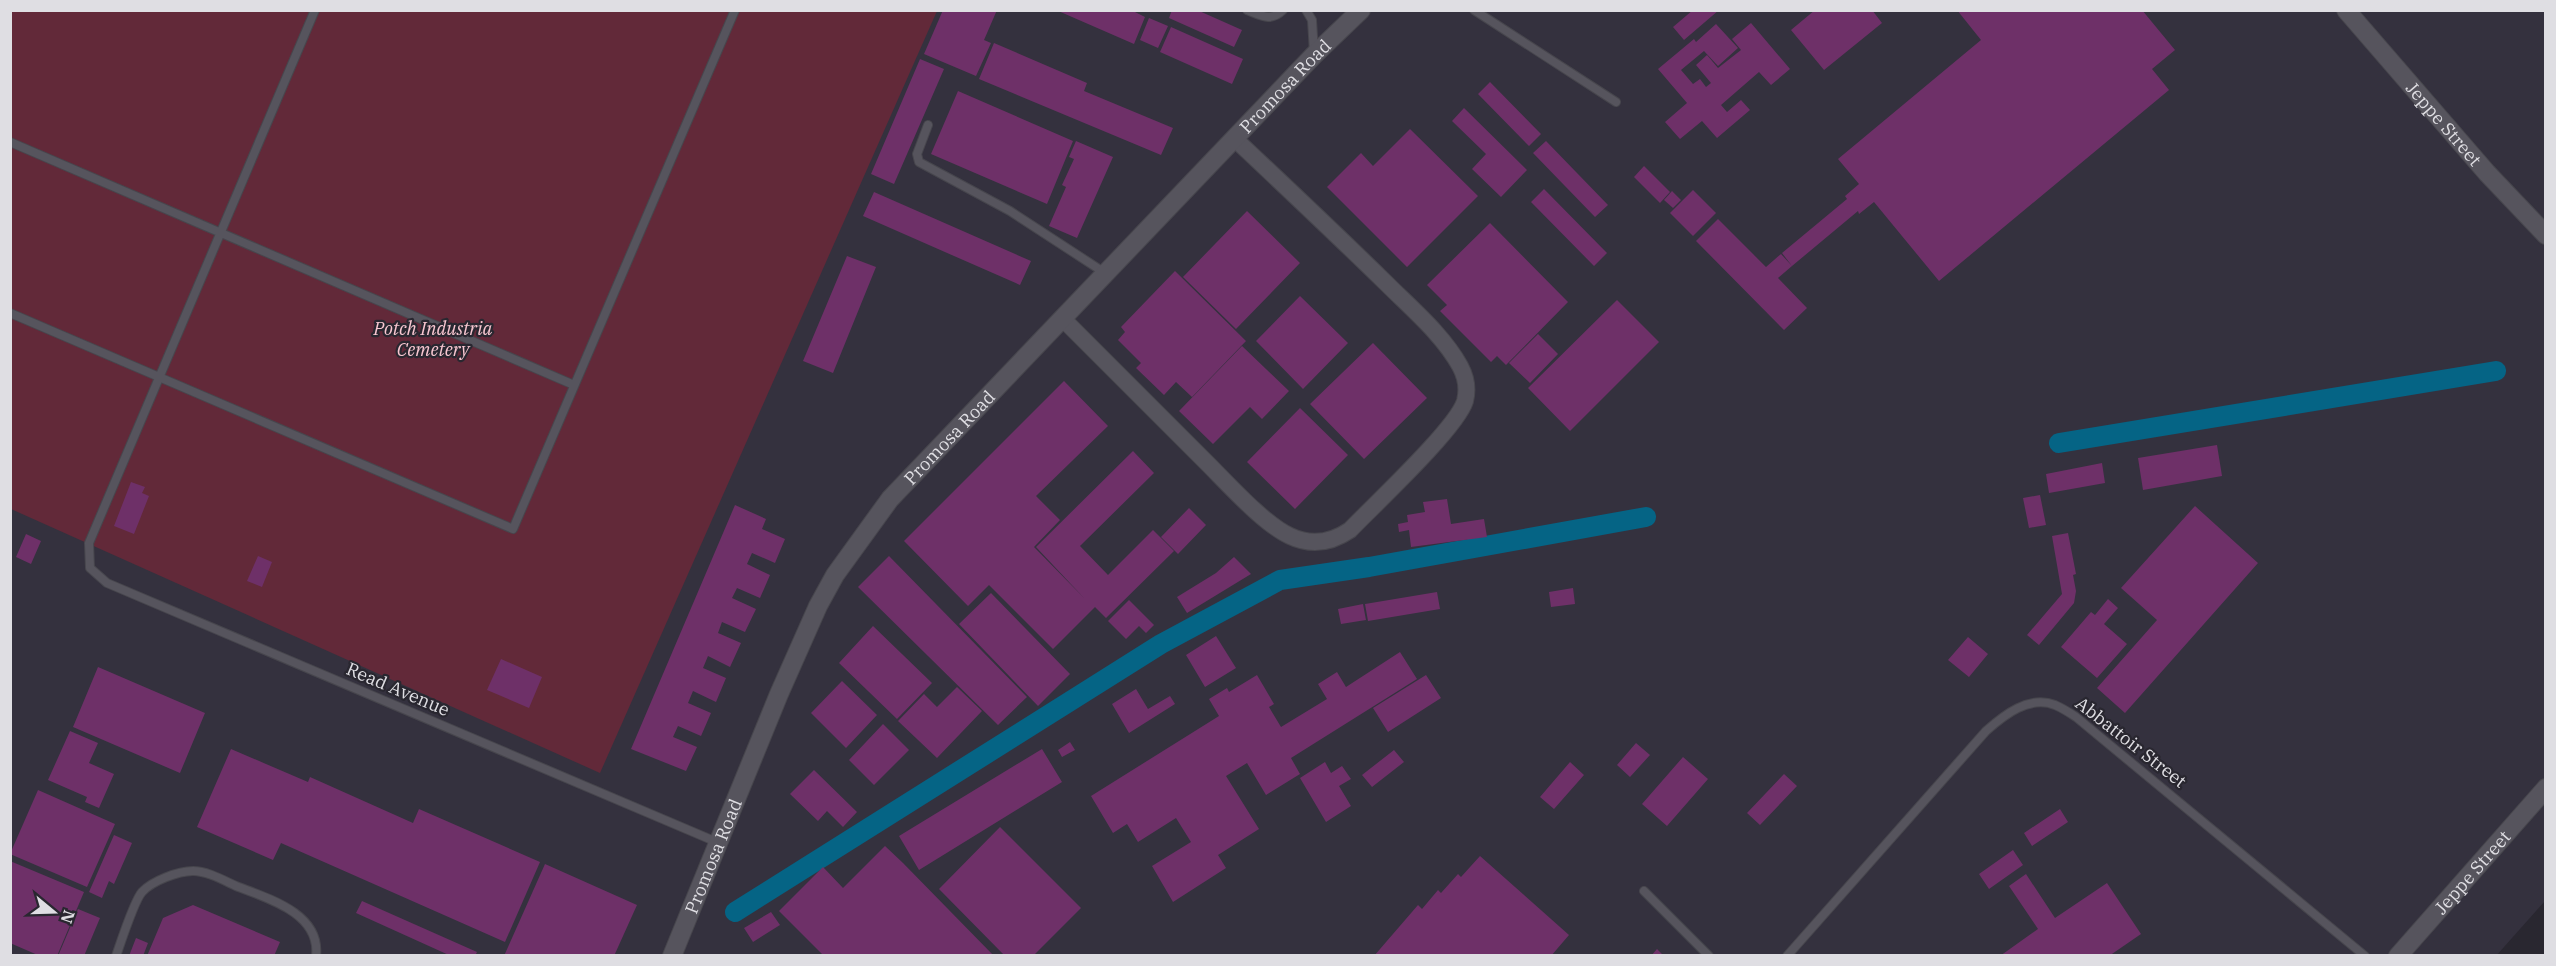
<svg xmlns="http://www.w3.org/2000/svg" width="2556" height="966" font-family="'IBM Plex Serif',serif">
<rect width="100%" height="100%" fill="#292730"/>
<path fill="#34313e" d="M10 11H2545V901L2496 956 11 955Z"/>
<path fill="#622939" d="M11 11H937L600 773 11 509Z"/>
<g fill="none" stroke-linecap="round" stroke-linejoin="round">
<path stroke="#056485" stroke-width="20" d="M2059 443 2496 371
M735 912 1161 644 1280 580 1369 567 1646 517"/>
</g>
<path fill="#6e3068" d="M943 10H997L984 40 991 43 976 76 924 54Z
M1056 10H1131L1145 17 1134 44Z
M1172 10H1197L1242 30 1234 47 1169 18Z
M1693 10H1719L1684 40 1673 27Z
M1815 10H1872L1882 23 1824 70 1791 30Z
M1957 10H2142L2175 50 2152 69 2169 90 1939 281 1874 202 1859 214 1858 211 1792 266 1782 253 1847 199 1845 196 1859 184 1838 159 1981 40Z
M1149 18 1168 26 1158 48 1140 40Z
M1751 23 1790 69 1771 85 1759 72 1721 105 1727 112 1741 100 1750 110 1717 138 1702 121 1680 139 1665 122 1687 103 1658 69 1694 39 1696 42 1716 24 1738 48 1718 66 1704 51 1681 70 1693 84 1700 79 1706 87 1711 83 1696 65 1707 55 1718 68 1741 50 1732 39Z
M1171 27 1243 59 1232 84 1160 52Z
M994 43 1087 83 1084 91 1173 128 1161 155 979 79Z
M920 59 944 69 894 184 871 174Z
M1490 82 1541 134 1529 146 1478 94Z
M958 91 1073 141 1047 204 931 154Z
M1464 108 1527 170 1501 197 1472 169 1486 154 1452 121Z
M1410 129 1478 196 1407 267 1327 187 1361 153 1373 166Z
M1076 141 1113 157 1077 238 1049 226 1066 187 1062 185 1074 159 1069 157Z
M1546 141 1608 205 1595 217 1533 153Z
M1644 166 1670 192 1660 203 1634 177Z
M1544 189 1607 253 1594 266 1531 202Z
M1693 190 1716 213 1693 236 1670 213Z
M1672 191 1681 200 1673 208 1664 200Z
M874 192 1031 261 1020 285 863 216Z
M1247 211 1300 263 1236 329 1183 277Z
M1718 219 1766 267 1781 254 1792 266 1778 278 1807 308 1784 330 1696 241Z
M1490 223 1568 302 1506 365 1497 356 1491 362 1440 311 1447 305 1427 285Z
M847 256 876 267 833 373 803 361Z
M1175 271 1246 341 1192 397 1176 382 1164 395 1136 368 1141 363 1118 340 1125 332 1121 327Z
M1300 296 1348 343 1303 389 1256 341Z
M1617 300 1659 342 1570 431 1528 388Z
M1538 334 1558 354 1530 383 1509 363Z
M1373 343 1427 398 1364 459 1310 404Z
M1242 346 1289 391 1262 419 1250 407 1213 444 1179 411Z
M1064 381 1108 426 1036 496 1060 520 1034 547 1085 599 1036 547 1133 451 1154 473 1080 546 1108 575 1153 530 1174 551 1106 618 1095 607 1053 649 989 585 968 606 904 541Z
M1300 408 1348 455 1295 509 1247 462Z
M2217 445 2222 476 2143 490 2138 458Z
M2102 463 2105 483 2049 493 2046 474Z
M131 482 145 487 142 493 149 496 134 534 114 526Z
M2040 495 2046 525 2029 528 2023 498Z
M1447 499 1451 524 1484 519 1487 537 1411 547 1409 530 1399 532 1398 524 1408 522 1407 515 1425 512 1423 502Z
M735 505 766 519 762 529 785 539 775 563 752 553 747 564 770 575 760 598 737 588 732 598 756 609 745 632 722 622 718 633 741 643 730 667 708 656 703 668 726 678 716 702 693 691 688 703 711 713 701 736 678 726 673 737 697 747 686 771 631 749Z
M2195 506 2258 563 2125 713 2097 688 2157 620 2121 588Z
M1189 508 1206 525 1178 554 1161 537Z
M2068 533 2076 574 2073 575 2076 591 2074 603 2039 645 2027 635 2062 594 2052 536Z
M26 534 41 541 31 564 16 557Z
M258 556 272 562 262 587 247 581Z
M889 556 1027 697 998 725 858 587Z
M1234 557 1251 574 1187 613 1177 597 1216 573Z
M1573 588 1575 604 1551 607 1549 592Z
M1437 592 1440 609 1368 621 1365 604Z
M991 593 1070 674 1038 706 959 624Z
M2108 599 2118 608 2104 624 2127 644 2097 678 2061 647 2091 612 2095 615Z
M1129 600 1154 625 1146 633 1139 626 1126 639 1108 621Z
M1363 604 1366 620 1341 624 1338 609Z
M873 626 932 683 897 719 839 663Z
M1216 636 1236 668 1205 687 1186 655Z
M1968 637 1988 654 1969 677 1948 660Z
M1400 652 1417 679 1291 758 1300 774 1266 795 1247 763 1226 776 1259 829 1218 855 1226 868 1173 902 1152 866 1191 842 1176 818 1138 842 1127 824 1113 833 1091 796 1219 716 1209 699 1227 688 1229 692 1257 675 1274 704 1269 707 1281 727 1327 699 1318 684 1337 672 1346 687Z
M501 659 542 677 529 708 487 690Z
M98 667 205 713 180 773 73 727Z
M1426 675 1441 698 1388 732 1373 708Z
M842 681 877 715 846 748 811 713Z
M957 687 982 711 937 758 898 721 924 694 937 707Z
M1136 689 1148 709 1170 696 1175 704 1129 733 1112 704Z
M883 724 909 750 874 785 849 760Z
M70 731 98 743 89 763 114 774 99 808 85 802 87 797 48 780Z
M1070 742 1075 750 1062 757 1058 750Z
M1636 743 1650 755 1630 777 1617 765Z
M231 749 308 782 310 777 413 823 419 809 540 862 505 942 281 843 273 860 197 827Z
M1042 749 1062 782 919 870 899 836Z
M1394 750 1404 762 1372 787 1362 775Z
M1683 757 1708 779 1667 826 1642 804Z
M1325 762 1331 773 1342 766 1351 779 1339 786 1351 806 1326 822 1300 778Z
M1570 762 1584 775 1554 809 1540 797Z
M814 770 857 812 843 827 827 811 818 821 790 794Z
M1784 774 1797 786 1760 825 1747 813Z
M38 790 115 824 87 887 10 854Z
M2060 809 2068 822 2032 846 2024 833Z
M1000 827 1081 908 1033 956H1005L939 889Z
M114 835 132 843 114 884 109 881 102 898 89 892Z
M885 846 903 863 994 956H824L779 911 823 867 843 888Z
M2013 850 2023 865 1989 889 1979 874Z
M1480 856 1569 935 1551 956H1374L1418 905 1422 909 1438 890 1441 893 1458 874 1461 877Z
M10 861 84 892 57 956H40L10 943Z
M545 864 637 905 614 956H504Z
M2026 874 2055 918 2107 883 2141 934 2109 956H2000L2038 929 2009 886Z
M362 901 477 952 475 956H451L356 913Z
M193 905 280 942 274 956H147L163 918Z
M78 909 100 918 84 956H58Z
M771 912 780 925 753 942 744 928Z
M136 938 148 943 143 956H129Z
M1657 949 1664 956H1651Z"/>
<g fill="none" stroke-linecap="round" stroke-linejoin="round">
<g stroke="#47464d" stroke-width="10">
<path id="service" d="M315 10 89 543 90 568 107 583 719 843
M1247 10C1262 16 1271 22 1283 10
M1306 10 1312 20 1314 53
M1474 10 1616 102
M928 125 917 154 919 162 1010 211 1105 273
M10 142 574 385
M10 313 513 529 735 10
M1644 891 1709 956
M116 956C121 942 134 901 142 892 152 881 178 871 193 871 207 871 223 880 236 886 267 898 321 913 316 956
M1787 956 1986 731C2004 715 2029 695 2055 705 2062 708 2070 713 2076 717L2365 956"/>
</g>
<g stroke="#47464d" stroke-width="18">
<path id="minor" d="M1062 318C1111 367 1159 415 1208 464 1229 485 1264 524 1290 536 1311 546 1331 543 1350 530 1373 506 1457 428 1465 401 1468 389 1466 377 1460 366 1443 335 1412 309 1387 284 1337 235 1286 187 1235 139"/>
</g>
<g stroke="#47464d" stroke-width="20">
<g id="tertiary">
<path id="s1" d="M2346 10 2487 173 2546 235"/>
<path id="s2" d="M672 956 779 694 818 606 835 575 890 499 1314 55 1361 10"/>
<path id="s3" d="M2398 956 2546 788"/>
</g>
</g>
<use href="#service" stroke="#56545d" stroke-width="8"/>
<use href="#minor" stroke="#56545d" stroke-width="16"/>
<use href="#tertiary" stroke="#56545d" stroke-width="18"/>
</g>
<g text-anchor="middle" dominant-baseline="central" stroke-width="4.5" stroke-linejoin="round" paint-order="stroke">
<g font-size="18" fill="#dfdee3" stroke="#292730">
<text stroke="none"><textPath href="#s2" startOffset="1080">Promosa Road</textPath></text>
<text stroke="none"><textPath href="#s1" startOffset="150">Jeppe Street</textPath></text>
<text stroke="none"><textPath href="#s2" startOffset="594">Promosa Road</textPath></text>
<text transform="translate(398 689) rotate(23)">Read Avenue</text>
<text transform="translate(2131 742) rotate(38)">Abbattoir Street</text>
<text stroke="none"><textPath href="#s2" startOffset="108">Promosa Road</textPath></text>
<text stroke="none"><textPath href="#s3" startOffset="112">Jeppe Street</textPath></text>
</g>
<g font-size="18" font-style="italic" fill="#f9c7d1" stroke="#292730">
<text x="433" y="328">Potch Industria<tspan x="433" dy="21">Cemetery</tspan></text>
</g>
</g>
<rect width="2556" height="966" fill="none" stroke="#dfdee3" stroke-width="24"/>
<g transform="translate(54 912) rotate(109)" stroke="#292730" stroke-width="4.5" paint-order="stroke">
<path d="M0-4.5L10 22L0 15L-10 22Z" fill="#dfdee3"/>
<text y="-9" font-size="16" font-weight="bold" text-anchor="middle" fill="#dfdee3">N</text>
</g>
</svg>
